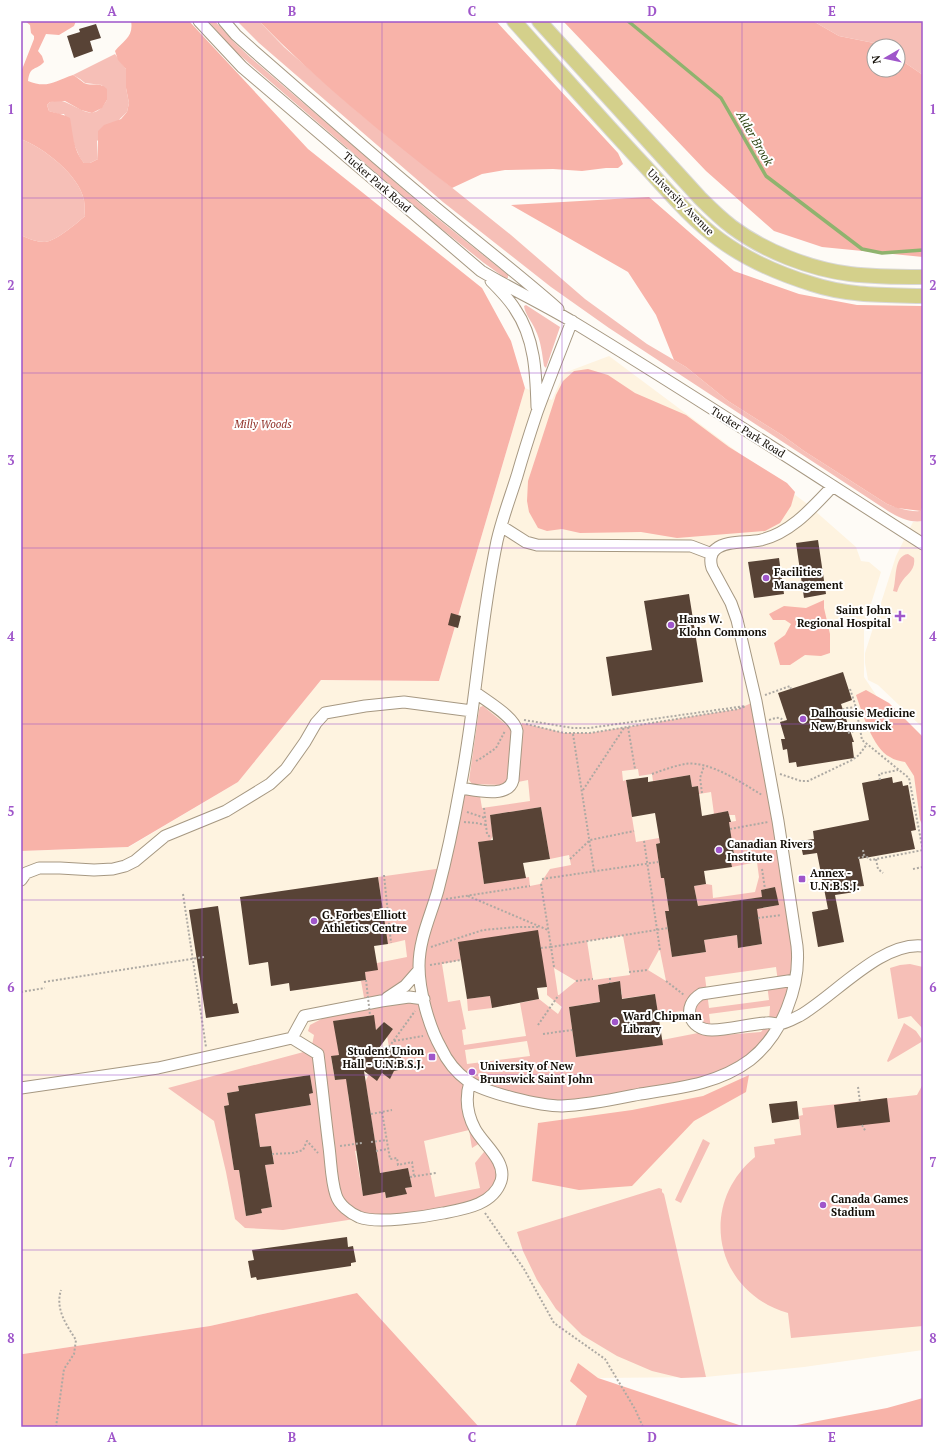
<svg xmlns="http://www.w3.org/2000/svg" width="944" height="1448" font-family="'PT Serif',serif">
<rect width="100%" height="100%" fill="#fefbf6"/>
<path fill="#fef3e0" d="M609 356 806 503 856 547 861 561 869 562 881 572 864 626V677L876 695 905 759 914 770 923 818V1350L804 1367 706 1377 597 1378 578 1364 587 1395 575 1427H479L357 1293 210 1326 23 1354 21 1353V851L129 847 238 782 321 680 439 681 525 388 552 400 564 373Z
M923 521V728L878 685 868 680 865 663V653L896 556 913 522Z"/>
<path fill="#f6bfb7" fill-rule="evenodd" d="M208 21H215L234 42 251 58 432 214 508 275V278H505L484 263 433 222 235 51Z
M237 21H259L284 47 359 113 511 235 585 299 647 344 686 367 728 401 782 435 804 451 887 504C897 508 910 512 921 511L923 505V521C910 523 900 518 888 511L609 328 551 287 443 202 259 43Z
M813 21H923V75L898 58V46H878L874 43 839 36Z
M115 54 126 69V88L129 103 127 112 97 141 98 159 90 163H84L80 158 74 144 71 133V127L64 114H58L49 111 47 105 50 102C55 101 60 100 65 102 83 109 93 123 107 100L102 85 85 83 80 79 73 75Z
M21 139C44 148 79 175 84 200 85 205 84 211 85 216 77 223 56 241 45 242 36 242 29 239 21 235Z
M526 305 560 327 546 368 544 366C542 353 541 341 535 329 532 322 525 314 524 306Z
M908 554 914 558C916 571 906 574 901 583 899 586 898 589 897 592L893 591C897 580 893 556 908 554Z
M756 701 778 821 795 980 771 1039 719 1078 574 1105 487 1089 467 1091 483 1141 472 1148 469 1130 424 1141 435 1197 480 1188 475 1163 488 1147 501 1180 470 1207 361 1218 283 1230 245 1228 235 1219 226 1172 214 1121 168 1088 311 1050 314 1035 308 1031 310 1025 331 1014 365 1003 361 981 366 980 365 972 377 963 407 957 405 940 388 944 378 877 443 868 460 788 479 790 482 808 530 801 528 780 518 782 522 723 564 733H590L738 709ZM638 769 639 776 652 774 653 781 690 775 692 787 698 786 699 794 711 792 714 814 728 811 729 815H735L736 821 729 822 735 861 731 862 732 867 757 862 759 877 755 892 713 898 712 885 706 884 694 886 698 906 755 898 763 901 761 890 775 887 778 905 764 908 756 905 762 944 738 948 737 935 704 940 706 952 672 957 665 911H669L664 878H661L656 844 660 843 659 838 636 842 626 780 623 781 622 771ZM541 807 550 859 569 855 571 865 550 869 540 884 530 886 529 877 484 884 478 842 490 841 493 836 490 815ZM623 936 630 975 593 980 587 941ZM458 942 547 987V995L562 1007 558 1014 539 999 520 1003 526 1036 464 1045 462 1030 466 1029 460 1000 448 1002 442 964 461 960ZM659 950 660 951 666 981 648 970ZM776 967 778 982 767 984 769 1000 709 1008 705 977ZM554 968 576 981 559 995H558ZM419 970 424 999 394 994ZM619 981 622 994 619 999 655 994 658 1014 690 1010 698 1026V1033L662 1040V1045L576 1057 569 1007 605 1001 600 997 598 985ZM770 1006 769 1022 761 1032 712 1036 709 1014ZM373 1015 376 1030 384 1022 393 1029 387 1036 389 1047 399 1046 403 1069 394 1071 390 1078 382 1073 369 1074 365 1082 367 1091 380 1173 408 1168 412 1187 405 1188 406 1194 386 1198 385 1192 363 1195 355 1151 363 1149 355 1139 348 1094 353 1093 351 1078 335 1080 331 1057 339 1055 334 1021ZM527 1041 530 1056 467 1064 465 1050ZM310 1075 313 1093 309 1094 311 1105 255 1114 260 1147 271 1146 274 1164 265 1165 272 1207 261 1209 262 1213 246 1216 239 1170H234L224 1106 229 1105 227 1093 239 1091 238 1086Z
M483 706 510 728 512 731 508 781 502 785 472 784 469 780 479 710 480 707Z
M910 964 923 967V1029L911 1016 898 1019 890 968 900 965Z
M489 996H500L490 998 492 1008 468 1011 467 999Z
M904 1023 916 1031 923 1041 888 1062 887 1061Z
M923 1084V1326L791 1338 788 1313C715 1292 697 1205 755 1157L754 1147 775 1144 774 1139 801 1135 799 1116 803 1115 802 1108 917 1095Z
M703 1139 710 1143 681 1203 675 1200Z
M659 1188 662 1189V1192L664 1194 706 1377 681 1378 652 1371 617 1356 582 1335 556 1309 537 1280 523 1251 517 1232Z"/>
<path fill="#f8b3a9" d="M21 21H76L74 26 59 35 46 34 38 51 42 56 44 62C36 71 30 65 28 81 47 89 55 81 73 75 77 77 80 80 84 83 92 87 99 81 107 89V100L102 108 92 113 81 110 65 101 50 102 47 105 49 111C56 113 63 114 70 118 73 134 73 150 84 163H90L98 159V131L104 125 121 119 127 112 129 103 126 88V69L118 60 115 51C123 41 134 37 131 21H189L308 149 482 288 511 341 525 388 439 681 321 680 238 782 128 847 21 851V235C29 239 36 242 45 242 56 241 77 223 85 216 84 211 85 205 84 200 79 175 44 148 21 139V72L34 39V36L31 33 30 25 25 21Z
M259 21H496L618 153 623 164 618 168H606L582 171 553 169 505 170 482 174 452 188C385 136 318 82 259 21Z
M563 21H813L839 36 874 43 878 46H874V70H898V58L923 75V257L822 247 774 231 706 171Z
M649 197 734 271 799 294 857 305 923 306V505L921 511 897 508 887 504 804 451 782 435 728 401 686 367 674 360 656 315 628 272 511 205Z
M588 369 608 375 635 393 686 415 729 447 787 483 795 492 791 506 780 523 765 531 677 538 641 532 580 533 562 529 547 531 538 528 529 512 527 501 528 481 556 395 563 381 574 371Z
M824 600V608L830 634V653L821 656 805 655 790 665H780L774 643 785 635 791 624 785 620H773L769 614 784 606 806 608Z
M866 690 889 703 923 737V826L920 820 914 776 905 762C900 761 894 760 890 757 873 749 862 712 856 695Z
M749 1075 746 1092 694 1121 632 1186 579 1190 532 1181 538 1123 632 1110 703 1096Z
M357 1293 479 1427H21V1353L23 1354 210 1326Z
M578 1363 598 1378 745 1427H575L587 1396 570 1381Z
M923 1398V1427H786L887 1408Z"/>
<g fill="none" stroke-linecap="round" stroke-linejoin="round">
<path stroke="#8fb36e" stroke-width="3.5" d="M628 21 721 98 766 176 862 249 882 253 923 250"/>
</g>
<path fill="#584336" d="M96 24 101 38 90 41 93 51 74 58 67 36 80 32 79 29Z
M818 540 826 594 804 598 796 543Z
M779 558 784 594 754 598 748 562Z
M689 594 703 682 612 696 606 657 652 650 644 601Z
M451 613 461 616 458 628 448 625Z
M843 672 852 700 841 704 854 742H852L854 758 797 767 796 762 789 763 787 749 783 750 781 739H785L780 722 787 720 778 693Z
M690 775 692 787 698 786 702 816 728 811 731 822H729L735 861 731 862 732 867 704 871 706 884 694 886 698 906 762 897 761 890 775 887 779 905 757 909 762 944 738 948 737 935 704 940 706 952 672 957 665 911H669L664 878H661L656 844 660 843 655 813 632 817 626 780 648 777V782Z
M892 777 893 783 902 781 903 786 908 785 916 830 911 831 915 849 859 859 864 886 854 887 855 892 835 895 844 942 818 947 812 912 828 909 817 853 803 855 800 841 814 839 813 831 869 820 862 783Z
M541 807 550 859 523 863 526 878 484 884 478 842 493 840 490 815Z
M378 877 388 944 374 946 378 970 365 972 366 980 290 991 289 983 271 986 268 962 249 965 240 897Z
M218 906 233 1004 237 1003 239 1013 206 1018 189 910Z
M538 930 547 987 537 988 539 999 492 1008 490 996 467 999 458 942Z
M620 981 622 999 655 994 663 1045 576 1057 569 1007 600 1002 598 985Z
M374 1015 376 1030 384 1022 393 1029 379 1048 399 1046 403 1069 394 1071 390 1079 382 1073 377 1081 364 1071 380 1173 408 1168 412 1187 405 1188 407 1194 386 1198 385 1192 363 1196 346 1079 335 1080 331 1056 339 1055 333 1021Z
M310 1075 313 1093 309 1094 311 1105 255 1114 260 1147 271 1146 274 1164 265 1165 272 1207 261 1209 262 1213 246 1216 239 1170H234L224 1106 229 1105 227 1093 239 1091 238 1086Z
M887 1098 890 1122 837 1128 834 1105Z
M797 1101 799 1119 772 1123 769 1104Z
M347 1237 348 1247 353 1246 356 1262 351 1263V1266L257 1280 256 1277 251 1278 248 1261 254 1260 252 1250Z"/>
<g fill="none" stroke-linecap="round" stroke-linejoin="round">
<g stroke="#a69882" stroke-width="13">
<path id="minor" d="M199 21 242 67 481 271C511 289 543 304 573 322 692 394 807 470 923 544
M224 21 236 35 255 52C321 109 385 167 453 222 488 251 524 279 558 309
M491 281C500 290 509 299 515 309 535 338 536 373 537 407
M572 321C560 352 548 382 537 412 530 433 523 455 517 476 510 498 502 519 497 541 480 622 476 706 460 788 454 822 447 856 438 890 431 915 419 939 419 966 419 991 429 1027 441 1048 447 1061 457 1073 468 1081 485 1093 541 1106 562 1106 588 1105 615 1099 640 1094 679 1088 718 1084 750 1060 782 1035 801 986 797 946L778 821 756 701 737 620 731 603 712 568C710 562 710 553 716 549 726 540 748 543 761 540 791 533 813 507 833 486
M501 526 526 542 537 545 691 546 712 554
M460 788C475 790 508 799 513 780L517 731C515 717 486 701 475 692
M21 880 26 873 39 868H60L94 870 113 869 125 866 135 861 165 836 226 811 270 784 286 769 305 742 316 723 325 713 365 706 404 702 472 711
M795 980 701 994C681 1006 689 1030 712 1030 730 1030 748 1024 766 1023 771 1022 774 1024 778 1024 785 1024 795 1018 801 1015 835 995 882 941 923 946
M387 998 405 986 419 970
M292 1038 304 1016 381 1001 409 997 424 999
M21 1088 158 1068 292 1038 318 1054C322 1085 325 1116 329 1147 331 1162 331 1180 336 1195 339 1205 350 1213 359 1217 377 1224 424 1217 443 1213 464 1209 493 1205 501 1181 507 1161 483 1144 475 1129 467 1114 465 1098 470 1082"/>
</g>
<g stroke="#d9d8d7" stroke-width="16">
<path id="major" d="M514 21C557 69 600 118 644 165 668 191 691 219 720 240 747 260 780 274 812 284 848 296 886 295 923 296
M539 21 700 198C710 208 720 218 732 227 764 251 810 269 850 274 874 277 899 277 923 277"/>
</g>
<path stroke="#ada9a3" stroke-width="2" stroke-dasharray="2 2" stroke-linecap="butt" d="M765 695 790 686 791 689
M820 718 847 708 856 707
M524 720 573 728H589L745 706
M769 720C776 718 779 716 784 721
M526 724 564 733H590L738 709 746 706
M628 727 635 769
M860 729 862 740 909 778 923 851
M848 733 860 729 855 704 850 689
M573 734 594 871
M476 761 483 757 496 748 505 731
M652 774C663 770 674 766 685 764 709 760 742 783 762 795
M780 774 801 781H808L852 760 859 755 867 744
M880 780 879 774 898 770
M583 790 624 728
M702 793 700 778 704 766
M484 808 487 834 491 838
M467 812 485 818
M464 822 476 823 486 825
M730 829 768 822
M644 841 660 950
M793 849 802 848
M863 850 864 855 871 860 923 850
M858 858 866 856
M570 859 590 840 634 831
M876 859 878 869 883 873
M762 869 765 889
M913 869 923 867
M384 875 391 943
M542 879 658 862
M541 884 551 947 541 948
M183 894 206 1047
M468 896 548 930
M446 899 530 886
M758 918 781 915
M431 947 483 930 517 927H539
M430 965 461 960
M554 967 551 947 668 928
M629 972 648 970
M610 978V983
M576 981 593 979
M666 981 684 995
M44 982 204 957
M21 992 45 988
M538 1025 558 996
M543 1034 572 1030
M394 1041 423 1036
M389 1047 415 1011
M858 1087 860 1102
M382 1112 390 1159 397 1158 398 1165 412 1162 414 1176
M371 1114 392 1110
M862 1125 866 1132
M371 1142 386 1140
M340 1146 362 1143
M376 1151 388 1149
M272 1154 293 1153 303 1150 307 1141 318 1153
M410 1177 436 1173
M485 1213 524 1269 554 1323 605 1359 635 1409 643 1427
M56 1427 64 1369 74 1354 76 1340C66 1324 55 1309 61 1290"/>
<use href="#minor" stroke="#fff" stroke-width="11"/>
<use href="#major" stroke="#d4d08b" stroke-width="14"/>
<path stroke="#ada9a3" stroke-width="2" stroke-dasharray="2 2" stroke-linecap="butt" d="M366 980 370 1015"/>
</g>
<path fill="none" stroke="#9f56ca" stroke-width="1" stroke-opacity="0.55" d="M202 21V1427M382 21V1427M562 21V1427M742 21V1427M21 198H923M21 373H923M21 548H923M21 724H923M21 900H923M21 1075H923M21 1250H923"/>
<g fill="#9f56ca" stroke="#fff" stroke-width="1.5">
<circle cx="766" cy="578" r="4"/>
<path d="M898 610h4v4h4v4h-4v4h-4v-4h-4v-4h4z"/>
<circle cx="671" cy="625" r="4"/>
<circle cx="803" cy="719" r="4"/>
<circle cx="719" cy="850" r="4"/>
<rect x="798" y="875" width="8" height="8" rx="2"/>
<circle cx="314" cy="921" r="4"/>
<circle cx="615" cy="1022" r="4"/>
<rect x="428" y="1053" width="8" height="8" rx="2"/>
<circle cx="472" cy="1072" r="4"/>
<circle cx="823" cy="1205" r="4"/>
</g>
<g text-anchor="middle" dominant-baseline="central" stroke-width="4" stroke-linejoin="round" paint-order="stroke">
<g font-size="11" fill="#120d06" stroke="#fff">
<text transform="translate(377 182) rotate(41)">Tucker Park Road</text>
<text transform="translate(681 202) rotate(45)">University Avenue</text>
<text transform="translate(748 432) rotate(32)">Tucker Park Road</text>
</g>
<g font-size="11" font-style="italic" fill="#902f26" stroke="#fff">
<text x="263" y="424">Milly Woods</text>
</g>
<g font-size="11" font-weight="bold" fill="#120d06" stroke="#fff" text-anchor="start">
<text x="774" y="572">Facilities<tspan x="774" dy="13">Management</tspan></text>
<text x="891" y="610" text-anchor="end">Saint John<tspan x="891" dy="13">Regional Hospital</tspan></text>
<text x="679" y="619">Hans W.<tspan x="679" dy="13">Klohn Commons</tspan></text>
<text x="811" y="713">Dalhousie Medicine<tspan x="811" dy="13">New Brunswick</tspan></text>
<text x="727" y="844">Canadian Rivers<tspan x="727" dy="13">Institute</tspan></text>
<text x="810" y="873">Annex -<tspan x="810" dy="13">U.N.B.S.J.</tspan></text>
<text x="322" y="915">G. Forbes Elliott<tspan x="322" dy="13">Athletics Centre</tspan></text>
<text x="623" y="1016">Ward Chipman<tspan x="623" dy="13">Library</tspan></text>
<text x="424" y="1051" text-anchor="end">Student Union<tspan x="424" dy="13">Hall - U.N.B.S.J.</tspan></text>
<text x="480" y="1066">University of New<tspan x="480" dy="13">Brunswick Saint John</tspan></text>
<text x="831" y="1199">Canada Games<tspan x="831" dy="13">Stadium</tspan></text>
</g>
<g font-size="12" font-style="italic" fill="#273e0c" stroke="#fff">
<text transform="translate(755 138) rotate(60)">Alder Brook</text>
</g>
</g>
<rect width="944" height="1448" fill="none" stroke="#ffffff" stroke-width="44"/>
<g transform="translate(886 58) rotate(261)"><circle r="19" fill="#ffffff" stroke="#a09e9b"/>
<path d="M0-3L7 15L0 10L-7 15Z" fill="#9f56ca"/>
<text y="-6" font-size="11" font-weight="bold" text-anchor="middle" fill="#120d06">N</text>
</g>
<rect x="22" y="22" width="900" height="1404" fill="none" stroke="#9f56ca" stroke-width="1.5"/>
<g font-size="13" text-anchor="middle" font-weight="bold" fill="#9f56ca">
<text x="112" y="16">A</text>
<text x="292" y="16">B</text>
<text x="472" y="16">C</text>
<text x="652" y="16">D</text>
<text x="832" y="16">E</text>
<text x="11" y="114">1</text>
<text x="933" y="114">1</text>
<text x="11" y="290">2</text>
<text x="933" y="290">2</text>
<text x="11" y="465">3</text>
<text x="933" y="465">3</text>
<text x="11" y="641">4</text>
<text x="933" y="641">4</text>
<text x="11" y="816">5</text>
<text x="933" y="816">5</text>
<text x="11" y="992">6</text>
<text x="933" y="992">6</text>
<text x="11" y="1167">7</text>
<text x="933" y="1167">7</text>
<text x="11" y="1343">8</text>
<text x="933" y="1343">8</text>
<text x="112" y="1442">A</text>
<text x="292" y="1442">B</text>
<text x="472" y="1442">C</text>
<text x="652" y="1442">D</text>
<text x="832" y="1442">E</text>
</g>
</svg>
